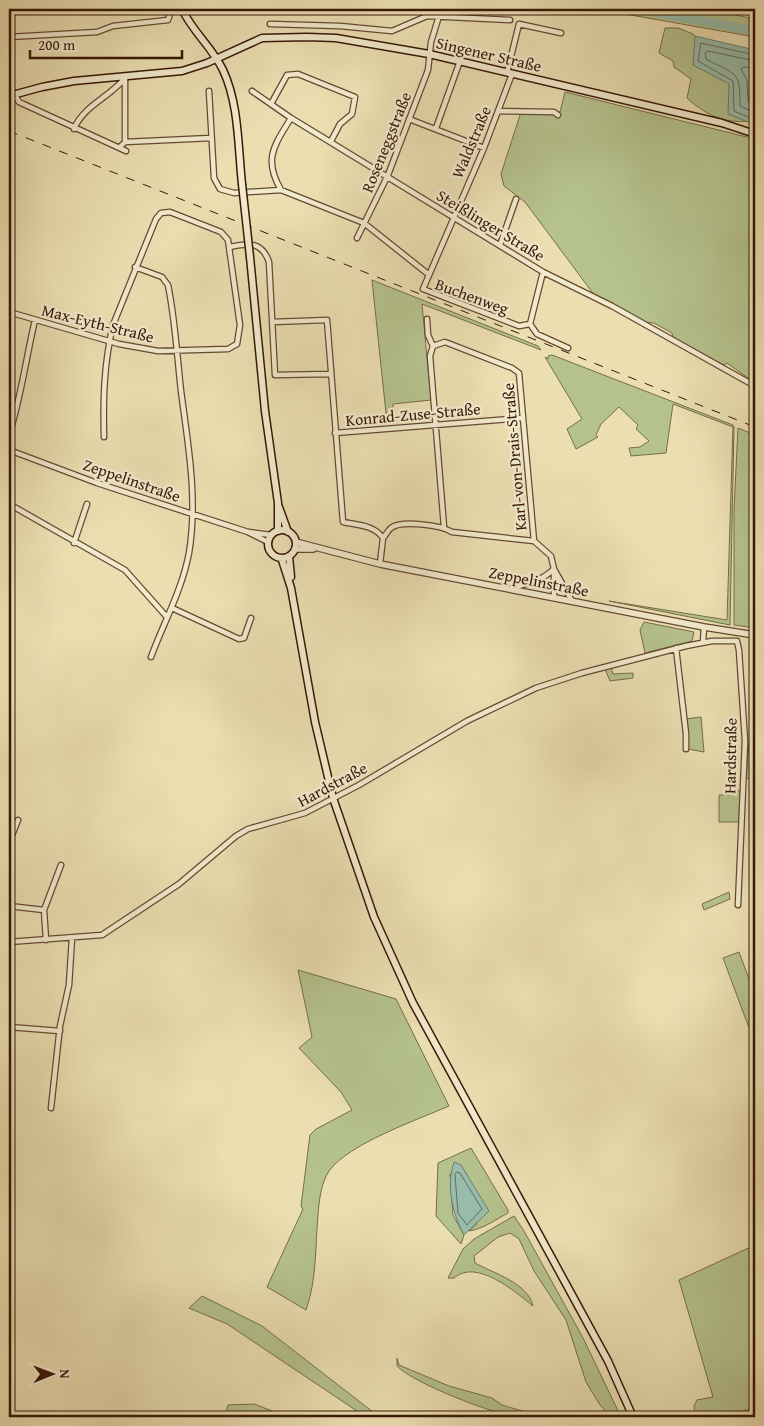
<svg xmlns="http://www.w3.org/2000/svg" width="764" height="1426" font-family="'Gentium Book Plus',serif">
<rect width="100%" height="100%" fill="#ebdfb2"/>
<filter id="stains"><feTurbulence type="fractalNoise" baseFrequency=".004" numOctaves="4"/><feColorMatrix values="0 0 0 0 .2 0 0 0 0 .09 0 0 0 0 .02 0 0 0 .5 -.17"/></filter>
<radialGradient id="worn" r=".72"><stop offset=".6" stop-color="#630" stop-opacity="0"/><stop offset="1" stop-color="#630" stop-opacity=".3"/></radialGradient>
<path fill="#b5c28e" stroke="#766c4a" d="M597 9H706L755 19V37Z
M665 28H678L693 34 733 84 748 121C725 124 704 114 687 98L691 79 674 67 673 61 659 53Z
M565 92 755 139V383L727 363 724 365 673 338 672 333 654 323 644 322 595 296 525 202 504 186 501 174 521 112H560Z
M372 280 538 346 541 350 422 304 431 400 393 404 394 423H387Z
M552 355 733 425 734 427 730 625 609 601 727 620 733 427 673 404 666 453 631 456 629 448 640 447 649 441 636 429 638 425 619 407 601 424 596 435 598 437 576 449 567 429 582 419 545 357 548 359V356Z
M738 428 755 435V628L734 625V510Z
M644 622 694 632 692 641 645 653 640 630Z
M611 667 613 674 633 673V678L610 681 605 669Z
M701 717 704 752 688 749 686 719Z
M749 743H755V779L746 778Z
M729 790 741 791 740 822H719V795H729Z
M729 892 730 899 704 910 702 904Z
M739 952 755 995V1044L723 958Z
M298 970 396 999 449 1106C417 1120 348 1144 329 1171 321 1183 319 1201 318 1215 315 1248 317 1279 306 1310L267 1287 303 1209 301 1206 310 1135 316 1129 352 1110 341 1092 299 1048 312 1037Z
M471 1148 508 1210V1213C495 1220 483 1229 469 1231L477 1224 450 1174 453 1215 464 1235 461 1244 436 1216 438 1163Z
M514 1216 524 1231 583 1338 621 1417H611L600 1405 586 1382 566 1320 534 1271 519 1239 510 1233 498 1237 474 1256 475 1263C493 1273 528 1283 533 1306 516 1292 476 1258 454 1278H448L463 1249 474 1239Z
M755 1245V1409L745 1410 739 1414 743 1417H695L694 1406 697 1400 713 1397 679 1280Z
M202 1296 262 1326 373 1412V1417H366L227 1324 189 1308Z
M397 1358 399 1365 449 1386 492 1398 502 1405 532 1414 552 1417C541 1417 528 1419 517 1417 493 1414 413 1383 397 1366Z
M254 1404 288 1417H224L228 1405Z"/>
<path fill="#98bdad" stroke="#717b6b" d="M695 36 755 50V125L728 114 729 84 693 65Z
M454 1162 461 1165 489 1211 464 1235C452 1213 446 1186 454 1162Z
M755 1409V1417H743L738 1414Z"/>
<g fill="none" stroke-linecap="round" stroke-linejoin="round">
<path stroke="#686a5a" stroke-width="1" d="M755 55 701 43 698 61 733 81 734 111 755 120
M755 61 708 51 705 53 706 59C737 76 740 69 740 106L755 113
M755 68 744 67 741 69 747 80 748 101 755 105
M457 1172 460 1173 482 1209 467 1225 458 1213 455 1175Z"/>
<path stroke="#98bdad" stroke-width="9" d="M9 9H54
M638 9 755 31"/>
<g stroke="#644932" stroke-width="7">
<path id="minor" d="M270 24 340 26 392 31 427 16 510 20
M9 37 97 32 113 26 168 20 170 14
M507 73 519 24 561 33
M512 74 484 148 423 289 519 326 530 324 543 272
M125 78V142
M9 85 19 102 126 151
M209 91 214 178 220 189 234 193 281 190 364 223 428 274
M252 91 291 118 543 272 612 306 755 386
M271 104 287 75 298 74 355 97 352 114 340 124 331 141
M498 111 554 112 558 115
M409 119 484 148
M436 128 460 61
M74 129C83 106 110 97 125 78
M120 147 125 142 211 138
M281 190C263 159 274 146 291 118
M357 238 388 175 428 70 431 42 439 16
M500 245 516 199
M230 247C248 243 262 241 269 262L275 375 330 374
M135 267 162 277 168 285C175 319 177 355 181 391 188 444 198 499 189 553 182 590 164 622 151 657
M9 312 119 344 158 351 228 349 237 344 240 325 228 240 221 232 170 212 161 213 156 219 113 325C104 364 103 397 104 437
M427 319 428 335 433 346 430 356 444 527
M272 322 327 320 343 522C358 525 374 525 383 538L380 564
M530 324 537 334 568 348
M433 346 445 342 512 368 519 373 534 541
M335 433 523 418
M9 435C21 398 26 358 35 320
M9 450 97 483 248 532 268 542
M9 504 125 570 166 616
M249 532 271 535
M383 538C386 535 388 530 391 528 401 520 441 525 452 532L534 541 551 556 554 569 572 601
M74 543 87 504
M511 589C530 581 537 584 554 569
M554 597V571
M172 608 239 639 244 638 251 618
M703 642 704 627
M676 648 686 734V749
M9 843 18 820
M9 906 44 910 46 940
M44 910 61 865
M9 942 102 935 179 884 236 836 248 829 305 813 359 785 467 721 536 688 582 673 686 646 712 641H737L739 650 745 741 738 905
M9 1027 60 1031
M51 1108 60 1026 69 985 72 938"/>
</g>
<g stroke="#644932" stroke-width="8">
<path id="tertiary" d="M296 542 380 564 704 627 755 635
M295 549H313"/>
</g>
<g stroke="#371707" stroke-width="9">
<path id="secondary" d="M182 9C192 31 212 47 223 70 239 104 238 147 242 184
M9 96 42 87 74 81 182 71 207 63 262 38 307 37 336 38 429 54 722 123 755 134
M250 257 265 411 278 503V531
M279 507 288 532
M268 544a14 14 0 1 1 28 0a14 14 0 1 1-28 0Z
M289 556 291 577
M280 558 282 560 291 588 315 722 333 798 374 917 413 1003 608 1361 633 1417"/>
</g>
<use href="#minor" stroke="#f2eacd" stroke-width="4.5"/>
<use href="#tertiary" stroke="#f2eacd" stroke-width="5.5"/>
<use href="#secondary" stroke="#f2eacd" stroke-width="6"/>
<path stroke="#371707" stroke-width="1" stroke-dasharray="9 9" stroke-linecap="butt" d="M9 131 755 427"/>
<g stroke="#371707" stroke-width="9" stroke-linecap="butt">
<path id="secondary-bridge" d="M242 184 250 257"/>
</g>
<use href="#secondary-bridge" stroke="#f2eacd" stroke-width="6"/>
</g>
<g text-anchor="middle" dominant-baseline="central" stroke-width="4.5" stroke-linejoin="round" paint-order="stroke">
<g font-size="16" fill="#371707" stroke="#f2eacd">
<text transform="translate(489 54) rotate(13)">Singener Straße</text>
<text transform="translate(386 142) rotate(-68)">Roseneggstraße</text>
<text transform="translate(471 142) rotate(-67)">Waldstraße</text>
<text transform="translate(491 225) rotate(31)">Steißlinger Straße</text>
<text transform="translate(472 296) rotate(20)">Buchenweg</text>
<text transform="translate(98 323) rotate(14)">Max-Eyth-Straße</text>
<text transform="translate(413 414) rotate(-5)">Konrad-Zuse-Straße</text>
<text transform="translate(514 457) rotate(-95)">Karl-von-Drais-Straße</text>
<text transform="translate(132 480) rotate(19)">Zeppelinstraße</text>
<text transform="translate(539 581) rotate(11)">Zeppelinstraße</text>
<text transform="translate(730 756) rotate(-89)">Hardstraße</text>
<text transform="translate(332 784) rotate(-28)">Hardstraße</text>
</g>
</g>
<rect width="764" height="1426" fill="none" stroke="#ebdfb2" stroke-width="30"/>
<rect x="10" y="10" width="744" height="1406" fill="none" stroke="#371707" stroke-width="2.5"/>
<rect x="15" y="15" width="734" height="1396" fill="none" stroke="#371707"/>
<g transform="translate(52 1374) rotate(89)" stroke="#f2eacd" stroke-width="4" paint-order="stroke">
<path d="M0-4L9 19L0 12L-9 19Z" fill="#371707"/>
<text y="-8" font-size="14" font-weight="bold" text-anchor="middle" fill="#371707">N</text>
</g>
<path d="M30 50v8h152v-8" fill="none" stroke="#371707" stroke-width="2.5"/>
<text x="38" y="50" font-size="15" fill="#371707" stroke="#f2eacd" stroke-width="4" paint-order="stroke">200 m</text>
<rect width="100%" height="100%" filter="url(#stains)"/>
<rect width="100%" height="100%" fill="url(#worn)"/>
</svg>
